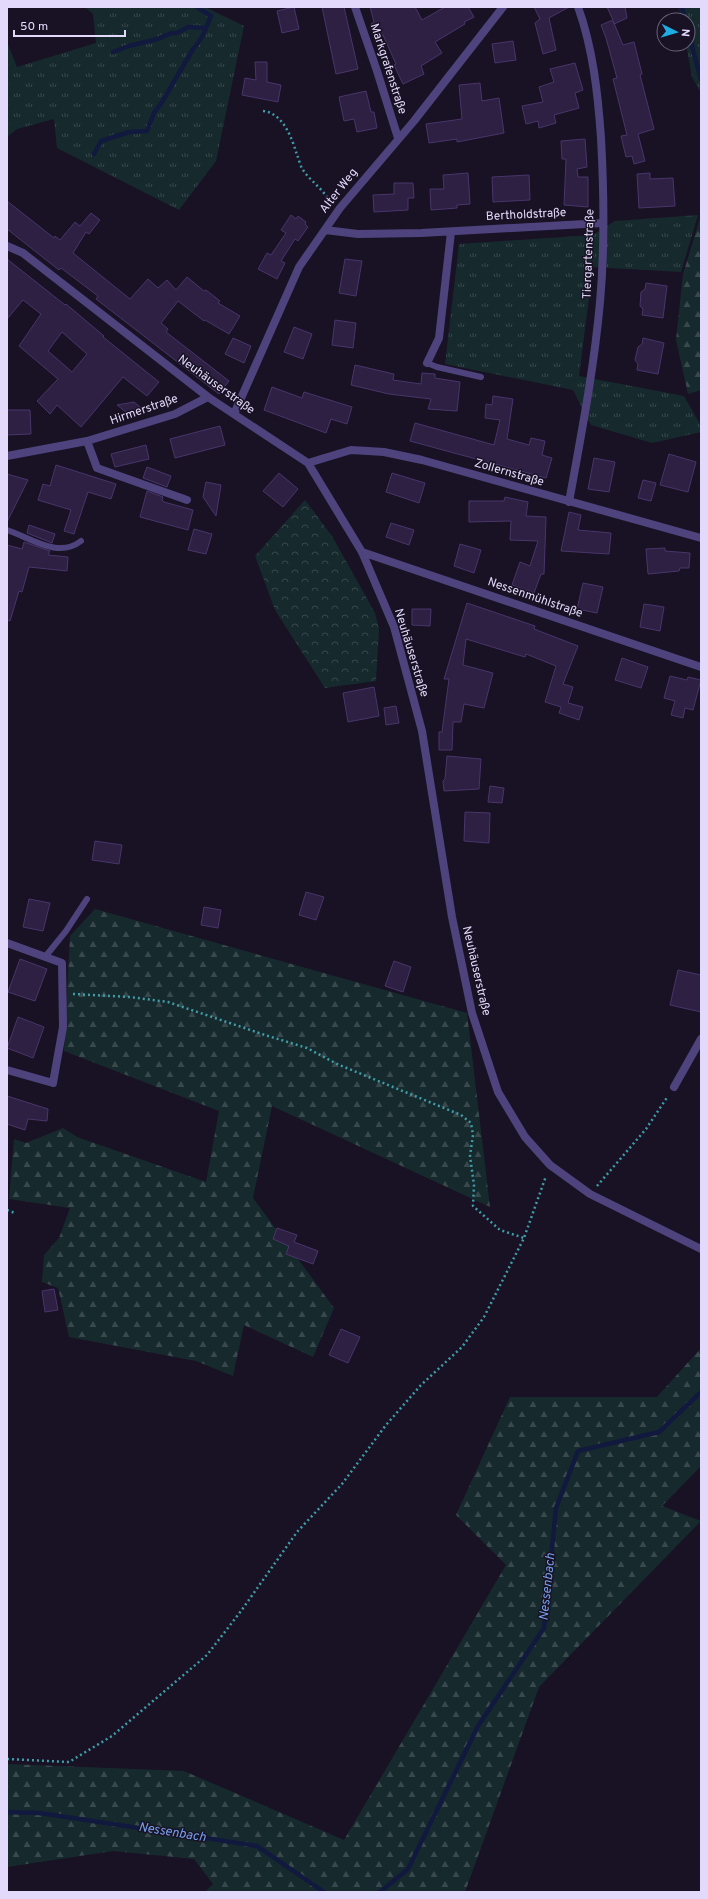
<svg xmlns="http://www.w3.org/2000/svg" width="708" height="1899" font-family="Overpass,sans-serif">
<defs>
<pattern id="grass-tufts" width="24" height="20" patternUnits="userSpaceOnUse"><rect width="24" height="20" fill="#162a2d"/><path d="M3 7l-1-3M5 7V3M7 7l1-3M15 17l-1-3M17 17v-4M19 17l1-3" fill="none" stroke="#38484c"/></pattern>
<pattern id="forest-firs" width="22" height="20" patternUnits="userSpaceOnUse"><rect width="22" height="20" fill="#162a2d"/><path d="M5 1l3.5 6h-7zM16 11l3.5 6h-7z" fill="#38484c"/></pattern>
<pattern id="park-crowns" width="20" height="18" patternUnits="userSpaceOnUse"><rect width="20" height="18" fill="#162a2d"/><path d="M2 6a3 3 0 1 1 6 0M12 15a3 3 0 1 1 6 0" fill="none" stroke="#38484c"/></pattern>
</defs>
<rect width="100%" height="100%" fill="#181224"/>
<path fill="url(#grass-tufts)" d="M85 7H205L244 26 216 161 179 210 57 148 54 119 17 129 7 137V42L17 67 96 43 93 14Z
M679 7H701V93L692 77 686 44H688V20H681Z
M698 215 681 272 593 267 579 376 684 396 701 426V432L652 443 591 425 573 390 445 364 459 244 593 235 615 221Z"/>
<path fill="url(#forest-firs)" d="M701 215V390L688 394 676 340 683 274Z
M95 909 467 1013 490 1207 272 1106 253 1198 334 1308 313 1357 244 1325 233 1376 196 1361 69 1337 58 1288 42 1282 44 1255 59 1238 70 1208 9 1199 14 1139 26 1143 63 1128 77 1137 206 1182 219 1111 64 1051 70 936Z
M701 1348V1466L662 1506 701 1521 539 1687 465 1892H205L213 1884 194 1859 113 1851 7 1867V1764L184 1771 344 1840 506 1565 456 1515 510 1397H657Z"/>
<path fill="url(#park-crowns)" d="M305 500 332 536 375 613 379 629 376 681 325 688 275 610 255 556Z"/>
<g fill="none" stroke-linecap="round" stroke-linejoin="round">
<path stroke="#11193e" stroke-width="4.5" d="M682 7 685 20
M688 31 701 80
M113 52 129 46 158 39 164 36 172 33H177L188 27 206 28
M94 154 101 141 129 132 147 131 154 113 162 102 193 49C202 40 206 28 211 16L197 7
M7 1812 40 1813 257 1846 324 1892
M380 1892 408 1869 478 1726 544 1628 556 1508 578 1451 659 1432 701 1392"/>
</g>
<path fill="#2d2042" stroke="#49356b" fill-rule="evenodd" d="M294 7 299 29 282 33 277 11Z
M322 7H344L358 69 336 74Z
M370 7H415L422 20 445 7H468L474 17 464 22 465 24 435 42 442 53 421 66 424 74 403 84 394 65 396 64 383 35 378 38 371 24 374 22Z
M534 7H569L549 18 556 50 543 54 535 23 540 19Z
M607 7H625L627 18 614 24 613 21 623 45 634 42 642 74 640 75 654 129 638 134 645 161 634 164 632 156 626 157 621 136 627 135 613 79 617 78 606 38 601 25 613 20Z
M513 41 516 60 495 63 492 44Z
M255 62H267V82L281 85 278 102 242 95 245 78 256 80Z
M575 63 583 90 575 93 579 108 554 115 556 123 539 128 538 121 526 124 522 106 543 102 539 87 554 82 550 69Z
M480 83 482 101 499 98 504 133 457 142V139L429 143 426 124 462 119 459 85Z
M366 91 371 112H374L377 128 357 132 354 119 344 121 339 97Z
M585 139 587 167 577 169 578 177H588V207L564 205 566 159H562L561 141Z
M468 173 470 204 457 205V208L431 210 430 189H444L443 175Z
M650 173V179L673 178 675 206 639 208 637 174Z
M529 175 530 200 493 202 492 177Z
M394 183H413L414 198H408V210L374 212 373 195 394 194Z
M7 201 54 238 55 236 60 240 75 222 80 226 91 213 100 220 89 234 86 232 73 253 130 299 148 279 158 288 167 280 176 290 187 277 204 291 206 290 220 301 218 303 240 316 229 334 205 320 204 321 178 301 161 323 168 329 166 332 229 381 219 394 96 299 98 296 61 268 59 270 7 229Z
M291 215 296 219 298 216 306 222 305 224 308 227 298 241 295 239 281 261 285 263 277 279 258 269 267 253 271 255 286 233 281 230Z
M7 259 65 305 66 304 104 336 103 337 159 382 147 396 123 377 81 427 57 405 50 414 37 401 58 379 19 346 41 314 23 300 7 319ZM62 332 87 354 72 372 48 351Z
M345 259 362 261 356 296 339 293Z
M646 283 667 286 663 318 642 315 643 309 640 306 641 292 645 289Z
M335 320 356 323 353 348 332 345Z
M294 327 312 334 303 359 284 352Z
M233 338 251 346 244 363 225 354Z
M643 338 664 343 658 374 637 370 638 364 635 360 638 347 642 344Z
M355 365 394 374 393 380 421 384 422 373 435 374V378L460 382 457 411 428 409 431 399 389 394 351 385Z
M272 387 302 398 304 392 352 407 347 424 331 419 326 433 264 410Z
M493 396 513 399 507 439 529 445 531 438 545 441 542 455 552 458 546 478 410 441 415 423 494 445 500 420 485 418 486 404 492 405Z
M134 402 146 412 131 416 117 405Z
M7 410H30L31 434 7 435Z
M220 426 225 445 175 458 170 439Z
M146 445 149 459 115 467 111 454Z
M669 454 696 462 688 492 660 485Z
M594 458 615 462 609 492 588 489Z
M56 465 116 484 111 499 88 492 74 534 64 531 71 510 38 500 43 484 50 486Z
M147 467 171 476 167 487 143 478Z
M279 473 298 489 283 507 263 491Z
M392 473 425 483 419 503 386 492Z
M7 474 28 480 7 522Z
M643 480 656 483 651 501 638 498Z
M206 482 221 485 216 516 203 497Z
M147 491 163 497 162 500 164 502 193 510 188 530 140 517Z
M505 497 528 502 526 516 546 517 544 574H541L534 593 512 585 520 562 530 566 538 541 510 540 511 521 469 522V501H504Z
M569 512 581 515 578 530 611 533 609 554 561 551Z
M391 523 414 530 409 545 386 537Z
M29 525 55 534 52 543 27 533Z
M194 529 212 534 206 554 188 550Z
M24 542 50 551 48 555 68 557 67 571 29 567 22 592 19 591 10 621 7 620V545L22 549Z
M460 544 481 550 474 573 454 566Z
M665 548V551L690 553 689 568H680L679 571 648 574 646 549Z
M583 583 603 587 597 613 577 609Z
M467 603 535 626 534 629 578 646 563 684 573 687 568 703 583 707 579 720 559 713 561 707 545 702 556 666 526 654 525 657 466 639 463 665 493 673 484 708 464 704 461 722H453L452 750H439V732H442L449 679H444Z
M644 604 664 607 660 631 640 627Z
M412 609H431L430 626 412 625Z
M622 658 648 667 641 688 615 680Z
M670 676 687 680 688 677 701 680 693 710 685 708 683 718 671 715 675 701 664 698Z
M374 687 379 716 348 722 343 693Z
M396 706 399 723 386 725 384 708Z
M447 756 481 759 479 789 444 791 443 781 445 779Z
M490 786 504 788 502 803 488 802Z
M465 812 490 813 489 843 464 841Z
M95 841 122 845 119 864 92 860Z
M306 892 324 897 316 920 299 915Z
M29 899 50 903 43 931 23 927Z
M204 907 221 910 218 928 201 925Z
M20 959 47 969 35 1001 8 992Z
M394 961 411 967 403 992 385 986Z
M678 970 701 975V1012L670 1005Z
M18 1017 44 1027 33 1058 7 1048Z
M7 1096 48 1109 47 1121 28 1119 25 1130 7 1124Z
M277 1228 297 1235 294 1242 318 1251 313 1264 286 1254 289 1246 273 1239Z
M54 1289 58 1310 45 1312 42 1291Z
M341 1329 360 1337 348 1363 329 1355Z"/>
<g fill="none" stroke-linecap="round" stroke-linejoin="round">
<path stroke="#3f9da9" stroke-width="2.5" stroke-dasharray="2 3" stroke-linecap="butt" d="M263 111C283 113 292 138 297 155 299 159 300 166 303 170 311 182 324 189 330 203
M73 994 130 997 168 1002 265 1035 307 1048 337 1064 461 1115 471 1123 473 1135 470 1156 474 1185 473 1206 500 1230 524 1238
M597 1186 646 1129 668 1096
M7 1210 15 1213
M7 1759 69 1762 112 1736 207 1655 241 1611 297 1532 342 1484 386 1425 421 1385 462 1347 484 1317 524 1238 546 1176"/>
<path stroke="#4f437d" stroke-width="6" d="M427 363 437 367 481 377
M7 530C31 538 58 559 81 541
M45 957 66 931 87 899"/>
<path stroke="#4f437d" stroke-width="8" d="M355 7 377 71 398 138
M325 230 358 234 421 233 603 223
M7 246 23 253 208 397 308 463 362 552 394 627 422 731 452 917 472 1013 498 1092 525 1137 550 1165 590 1194 701 1249
M427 363 439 338 451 232
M234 414 299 267 340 208 414 121 503 7
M87 441 97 468 187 500
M7 456 87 441 175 414 208 397
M308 463 351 450 384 452 422 460 701 538
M569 502C581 436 594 369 600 302 605 247 604 192 601 138 598 95 593 48 578 7
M362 552 701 667
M7 943 62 963 63 1027 53 1083 7 1070
M674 1087 701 1039"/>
</g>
<g text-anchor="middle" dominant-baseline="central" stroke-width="3" stroke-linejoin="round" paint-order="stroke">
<g font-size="12" fill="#e3d9fa" stroke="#181224">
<text transform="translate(388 69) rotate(72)">Markgrafenstraße</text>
<text transform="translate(339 191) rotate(-52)">Alter Weg</text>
<text transform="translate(526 215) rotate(-3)">Bertholdstraße</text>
<text transform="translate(589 254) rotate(-88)">Tiergartenstraße</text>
<text transform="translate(216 385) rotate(36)">Neuhäuserstraße</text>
<text transform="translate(144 410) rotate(-19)">Hirmerstraße</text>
<text transform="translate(509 473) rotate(16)">Zollernstraße</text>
<text transform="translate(535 598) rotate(19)">Nessenmühlstraße</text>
<text transform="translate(411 653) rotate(73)">Neuhäuserstraße</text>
<text transform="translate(476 971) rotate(77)">Neuhäuserstraße</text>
</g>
<g font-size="13" font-style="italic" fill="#75a1ed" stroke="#181224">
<text transform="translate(548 1587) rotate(-84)">Nessenbach</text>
<text transform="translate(172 1833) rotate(9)">Nessenbach</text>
</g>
</g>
<rect width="708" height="1899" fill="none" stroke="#e3d9fa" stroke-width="16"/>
<g transform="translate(676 32) rotate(95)"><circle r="19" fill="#181224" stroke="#69627a"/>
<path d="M0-3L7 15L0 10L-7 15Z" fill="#1eade2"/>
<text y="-6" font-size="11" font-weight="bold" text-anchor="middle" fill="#e3d9fa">N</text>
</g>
<path d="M14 30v6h111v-6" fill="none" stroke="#e3d9fa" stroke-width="2"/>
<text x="20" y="30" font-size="12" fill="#e3d9fa" stroke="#181224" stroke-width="3" paint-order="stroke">50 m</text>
</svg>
